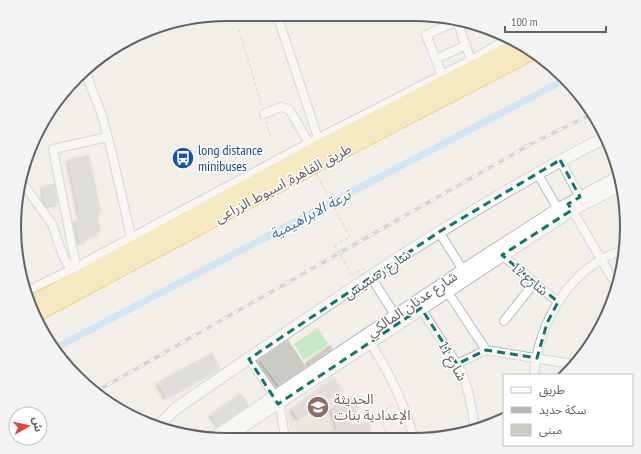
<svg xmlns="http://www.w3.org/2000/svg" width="641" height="454" font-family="'PT Sans Narrow','Noto Sans Arabic',sans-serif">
<defs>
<filter id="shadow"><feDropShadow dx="-2.5" dy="2.5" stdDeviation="1" flood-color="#0004"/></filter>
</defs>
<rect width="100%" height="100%" fill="#f1efe8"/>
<path fill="#e1ded6" d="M334 375 346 395 340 397 355 439H292L287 411Z"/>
<path fill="#c5e8c5" d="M318 328 328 344 304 360 294 344Z"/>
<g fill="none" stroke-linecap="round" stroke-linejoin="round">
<path stroke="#aadaff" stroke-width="7" d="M54 349 566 79"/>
</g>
<path fill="#cccac5" stroke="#d6d1c6" filter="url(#shadow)" d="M89 155 101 212H97L100 232 87 235 88 240 80 242 76 220 81 219 69 159Z
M54 184 58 203 46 205 43 186Z
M288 340 306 367 279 385 260 359Z
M330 345 332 349 310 364 308 361Z
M212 353 220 368 166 397 158 382Z
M334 379 340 388 298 418 292 409Z
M241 393 249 405 219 425 211 414Z
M352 396 359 407 355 410 356 413 349 418 352 425 369 422 372 439H336L334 431 338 430 331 407 345 404 343 401Z"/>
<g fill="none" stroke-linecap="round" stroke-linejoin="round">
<g stroke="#b5b8bc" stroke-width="10">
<path id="street" d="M277 15 318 138
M456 18 471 60
M436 59 466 45
M86 70C89 88 98 101 103 119 114 159 123 201 132 242
M442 75 426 35 457 21
M264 114 281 107 289 109 309 143
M560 160 580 197
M537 173 558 209
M21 181 52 224 63 256 71 269
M570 206 615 283
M439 232 463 270
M502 255 558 302
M77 271 53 149 108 137
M371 277 395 315
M27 291 76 267 309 143 471 60 510 38
M447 291 486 350
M418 304 462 372 469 395 475 428
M504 321 535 282
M368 339C389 372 403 400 414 438
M249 359 275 396 281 412 285 439
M457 364 486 350 572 364
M534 375C539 321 570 266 624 250"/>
</g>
<g stroke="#b6babf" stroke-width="13">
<path id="secondary" d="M160 425 175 409C314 314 453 215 604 138
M233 433 572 210 619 186
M211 439 463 270 558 209 618 177"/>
</g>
<g stroke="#f9ab00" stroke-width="17">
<path id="highway" d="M31 304 313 151 522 43
M34 315 313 166 532 52"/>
</g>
<path stroke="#9cc7a9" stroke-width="1" stroke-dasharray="4 2" stroke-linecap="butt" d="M239 30 262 106
M266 121 271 138
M317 175 350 237 335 245
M351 275 366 268
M387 438 381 414 394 404"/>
<use href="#street" stroke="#fff" stroke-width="8"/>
<use href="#secondary" stroke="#fff" stroke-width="11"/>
<use href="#highway" stroke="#fde293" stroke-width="15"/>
<g stroke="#b6b7b8" stroke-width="3.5">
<path id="rail" d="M97 391 531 144 590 115"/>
</g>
<use href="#rail" stroke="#fff" stroke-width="2" stroke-dasharray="6" stroke-linecap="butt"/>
<path stroke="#9cc7a9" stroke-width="1" stroke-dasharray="4 2" stroke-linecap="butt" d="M335 245 351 275"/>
</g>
<path d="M0 0H641V454H0ZM560 160 580 197 568 204 572 210 502 255 558 302 547 323 537 358 486 350 457 364 421 308 278 404 249 359 439 232Z" fill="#f1efe8" fill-opacity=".55" fill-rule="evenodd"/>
<path fill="none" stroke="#0f766e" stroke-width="3" stroke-dasharray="8 5" stroke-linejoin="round" d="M560 160 580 197 568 204 572 210 502 255 558 302 547 323 537 358 486 350 457 364 421 308 278 404 249 359 439 232Z"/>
<defs>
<g id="bus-disc" transform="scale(1.15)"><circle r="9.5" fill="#1a4fb4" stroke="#fff"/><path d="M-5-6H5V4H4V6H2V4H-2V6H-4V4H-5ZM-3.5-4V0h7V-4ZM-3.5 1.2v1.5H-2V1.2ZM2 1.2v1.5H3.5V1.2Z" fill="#fff"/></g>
<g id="school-disc" transform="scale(1.15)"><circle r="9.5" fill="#8d6e63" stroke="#fff"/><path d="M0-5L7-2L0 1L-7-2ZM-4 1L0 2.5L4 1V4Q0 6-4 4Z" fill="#fff"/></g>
</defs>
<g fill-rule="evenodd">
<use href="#bus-disc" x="183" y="158"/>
<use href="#school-disc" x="318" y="407"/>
</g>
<g text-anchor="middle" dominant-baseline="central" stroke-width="3" stroke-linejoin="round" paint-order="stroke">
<g font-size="14" fill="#164399" stroke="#fff" text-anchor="start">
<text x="198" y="150">long distance<tspan x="198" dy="16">minibuses</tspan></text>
</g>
<g font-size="14" fill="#5f6368" stroke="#fff">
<text transform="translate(283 183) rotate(-28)">طريق القاهرة, اسيوط الزراعى</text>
<text transform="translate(377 274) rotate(-34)">شارع رمسيس</text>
<text transform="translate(530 279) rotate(40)">شارع 12</text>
<text transform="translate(412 304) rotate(-34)">شارع عدنان المالكي</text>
<text transform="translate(453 361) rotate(61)">شارع 11</text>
</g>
<g font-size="14" fill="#785e54" stroke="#fff" text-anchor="start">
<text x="334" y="399">الحديثة<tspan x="334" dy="16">الإعدادية بنات</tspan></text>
</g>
<g font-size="15" font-style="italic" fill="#4174aa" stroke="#fff">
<text transform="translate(310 214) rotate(-28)">ترعة الابراهيمية</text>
</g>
</g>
<path d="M0 0H641V454H0ZM227 21H414A206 206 0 0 1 620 227V227A206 206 0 0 1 414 433H227A206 206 0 0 1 21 227V227A206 206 0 0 1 227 21Z" fill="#f2f3f3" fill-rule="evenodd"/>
<path fill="none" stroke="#5f6368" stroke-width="2" d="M227 21H414A206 206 0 0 1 620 227V227A206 206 0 0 1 414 433H227A206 206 0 0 1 21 227V227A206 206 0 0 1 227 21Z"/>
<rect x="503" y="374" width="130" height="72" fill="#ffffff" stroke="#bfc1c3"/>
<rect x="511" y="387" width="20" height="6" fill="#ffffff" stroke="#bfc1c3"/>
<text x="539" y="394" font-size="12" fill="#5f6368">طريق</text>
<rect x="511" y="407" width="20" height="6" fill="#b6b7b8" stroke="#bfc1c3"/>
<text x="539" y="414" font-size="12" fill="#5f6368">سكة حديد</text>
<rect x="511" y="424" width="20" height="12" fill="#cccac5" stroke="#bfc1c3"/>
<text x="539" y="434" font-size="12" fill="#5f6368">مبنى</text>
<g transform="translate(28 426) rotate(81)"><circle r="19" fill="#ffffff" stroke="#bfc1c3"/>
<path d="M0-3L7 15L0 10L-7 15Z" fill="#ea4335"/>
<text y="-6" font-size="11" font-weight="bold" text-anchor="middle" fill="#5f6368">ش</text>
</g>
<path d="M505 26v6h101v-6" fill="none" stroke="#5f6368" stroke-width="2"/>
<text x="511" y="26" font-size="12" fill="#5f6368" stroke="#ffffff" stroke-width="3" paint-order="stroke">100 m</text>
</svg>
